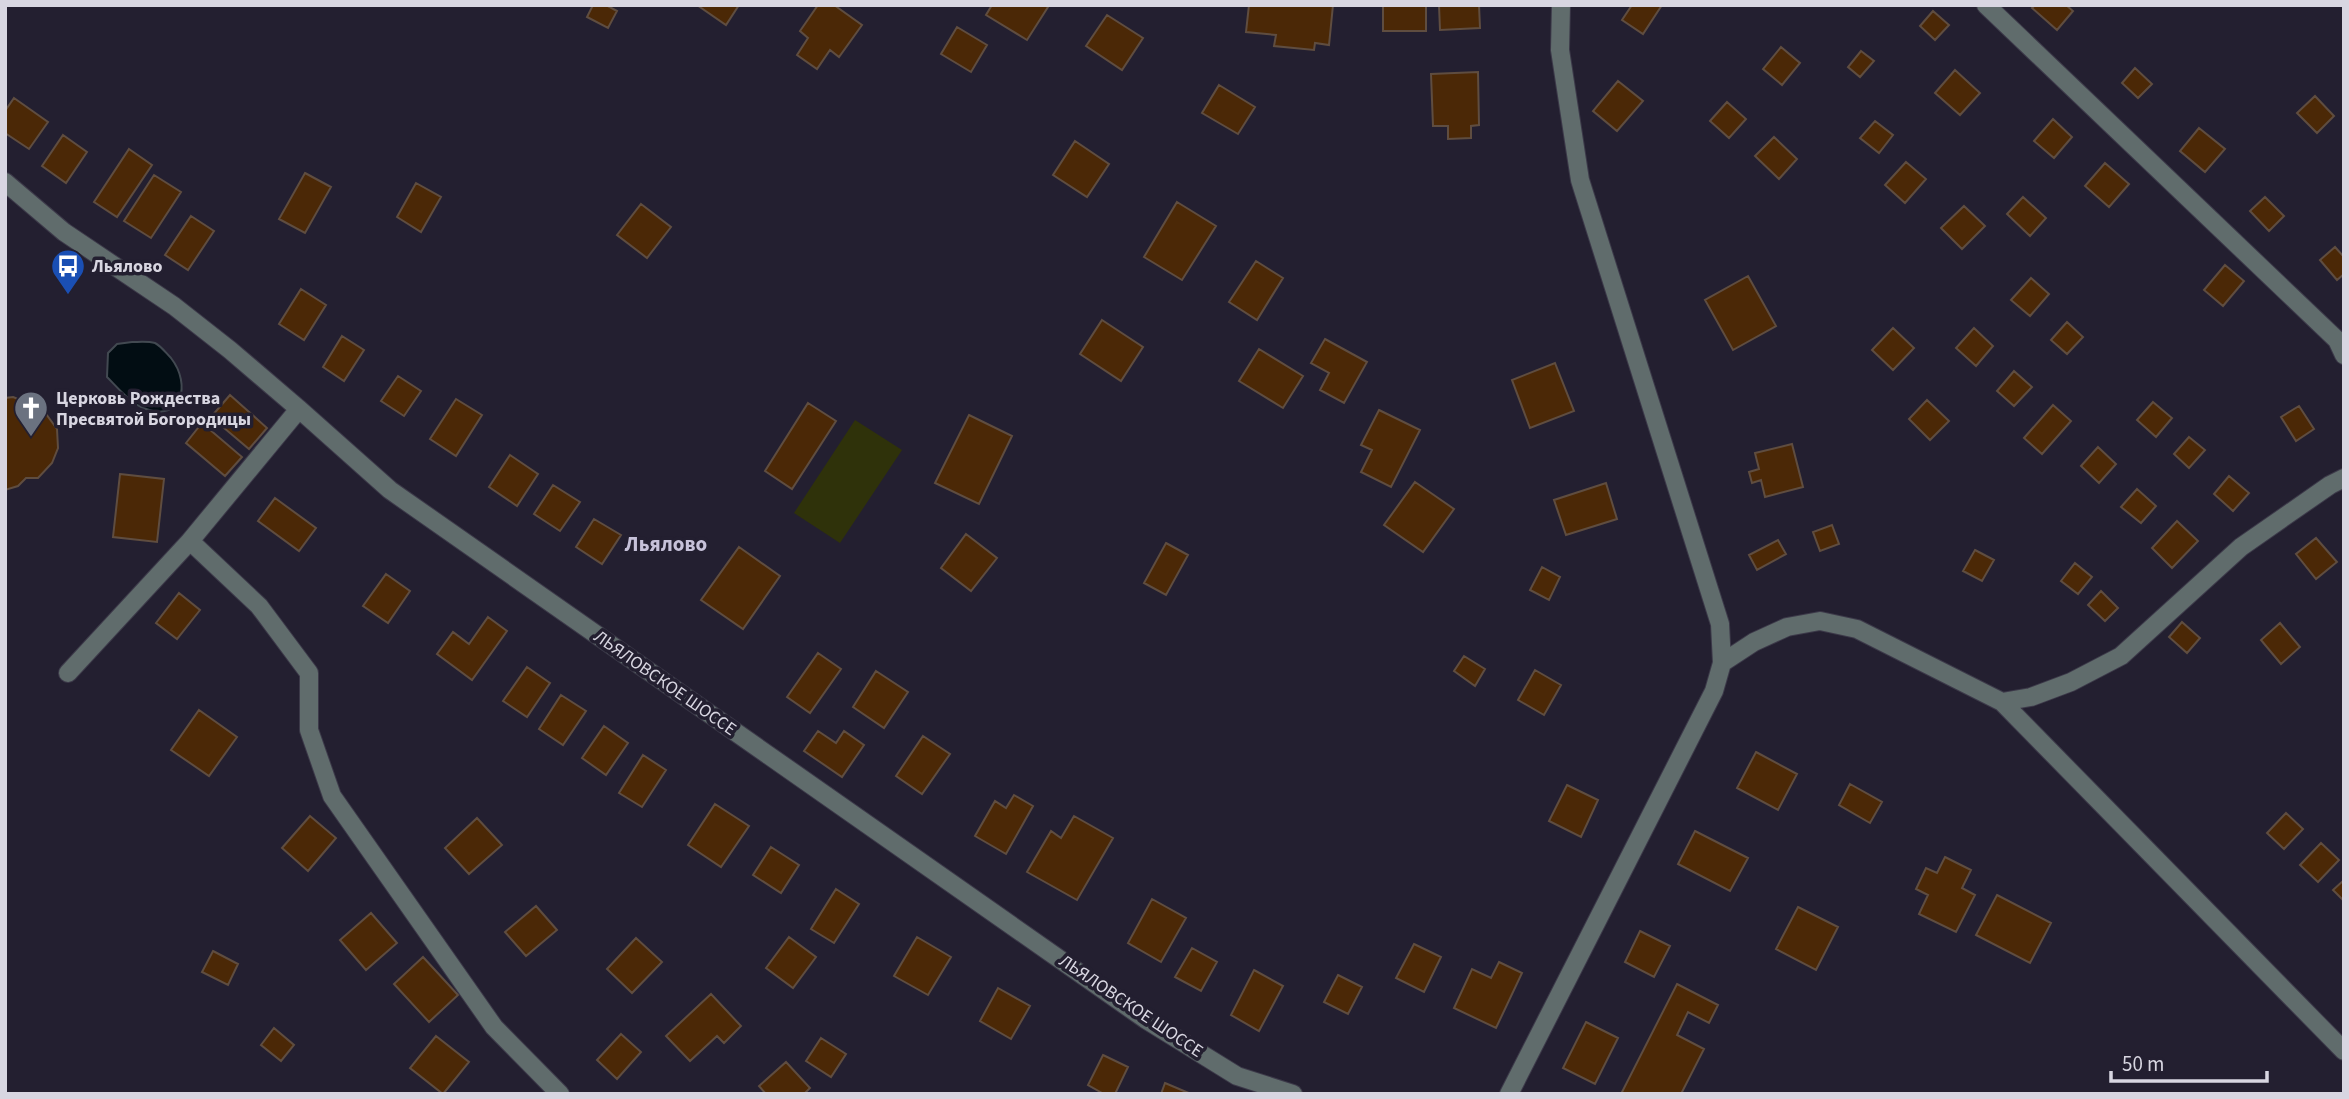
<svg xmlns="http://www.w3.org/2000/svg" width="2349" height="1099" font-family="'Source Sans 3',sans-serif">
<rect width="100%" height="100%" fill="#231f30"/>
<path fill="#2f320a" d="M855 420 902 450 840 543 794 513Z"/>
<path fill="#020d13" stroke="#424951" stroke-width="2" d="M132 342C139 342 148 341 155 343 161 346 166 353 171 358 192 385 181 422 146 409 131 404 118 388 107 377L108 353 117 344Z"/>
<path fill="#4b2806" stroke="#5f4d40" stroke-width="2" d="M593 5H606L617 11 608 28 587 17Z
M697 5H739L726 25Z
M818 5H834L862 25 839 57 830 50 817 69 797 55 808 38 800 31Z
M992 5H1045L1048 7 1027 40 986 15Z
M1249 5H1333L1329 45 1315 43 1314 50 1274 46 1276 35 1246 32Z
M1383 5H1426V31H1383Z
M1439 5H1479L1480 28 1440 30Z
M1632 5H1662L1643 34 1622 20Z
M2035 5H2066L2073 11 2057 30 2032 8Z
M1933 11 1949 25 1935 40 1920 26Z
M1107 15 1143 38 1122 70 1086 46Z
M957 27 987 45 971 72 941 54Z
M1781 47 1800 63 1782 85 1763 69Z
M1861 51 1874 61 1860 77 1848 67Z
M2135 68 2152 84 2138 98 2122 83Z
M1955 70 1980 93 1960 115 1935 93Z
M1478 72 1479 125 1471 126V138L1448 139V126H1433L1431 74Z
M1618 81 1643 101 1617 131 1593 111Z
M1219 85 1255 107 1238 134 1202 113Z
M2315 96 2334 116 2317 133 2297 113Z
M14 98 48 122 29 149 5 133V111Z
M1727 102 1746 119 1729 138 1710 121Z
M2053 119 2072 137 2054 158 2034 141Z
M1875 121 1893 135 1879 153 1860 138Z
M2199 128 2225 149 2205 172 2180 151Z
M63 135 87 152 66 183 42 166Z
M1774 137 1797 159 1779 179 1755 156Z
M1075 141 1109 164 1087 197 1053 175Z
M129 149 152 165 117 217 94 202Z
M1906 162 1926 179 1905 203 1885 185Z
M2105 163 2129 184 2109 207 2085 186Z
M305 173 331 187 305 233 279 219Z
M154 175 181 192 151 238 124 221Z
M416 183 441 197 421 232 397 217Z
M2023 197 2046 218 2030 236 2007 214Z
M2265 197 2284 216 2269 231 2250 211Z
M1177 202 1216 226 1182 280 1144 257Z
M641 204 671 227 647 258 617 235Z
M1964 206 1985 226 1962 249 1941 228Z
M191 216 214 231 188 270 165 255Z
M2335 247 2344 257V274L2337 280 2320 260Z
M1256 261 1283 278 1257 320 1229 302Z
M2225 265 2244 281 2223 306 2204 290Z
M1748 276 1776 326 1733 350 1705 300Z
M2031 278 2049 294 2030 316 2011 300Z
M301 289 326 305 304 340 279 324Z
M1102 320 1143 347 1121 381 1080 354Z
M2067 322 2083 337 2067 354 2051 340Z
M1893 328 1914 348 1893 370 1872 350Z
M1974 328 1993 346 1976 366 1956 348Z
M342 336 364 350 344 381 323 367Z
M1325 339 1367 362 1344 403 1320 390 1329 373 1311 363Z
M1259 349 1303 376 1283 408 1239 381Z
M1555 363 1574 411 1530 428 1512 380Z
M2014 371 2032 387 2014 406 1997 391Z
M398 376 421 391 404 416 381 401Z
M230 395 267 428 249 449 211 417Z
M13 397 28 403 35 412 46 414 57 429 58 448 52 463 38 478H26L18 486 5 490V398Z
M456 399 482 415 456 456 430 439Z
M1927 400 1949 421 1930 440 1909 419Z
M2153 402 2172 418 2156 437 2137 420Z
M808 403 836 421 792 489 765 471Z
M2053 405 2071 421 2042 454 2024 438Z
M2299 406 2314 429 2296 441 2281 417Z
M1379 410 1420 430 1391 487 1361 472 1372 450 1361 445Z
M969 415 1012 436 979 504 935 483Z
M202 423 242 457 225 476 186 443Z
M2189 437 2205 450 2189 468 2174 454Z
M1792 444 1803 487 1765 497 1761 480 1752 483 1749 472 1759 469 1755 453Z
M2098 447 2116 464 2099 483 2081 466Z
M510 455 538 474 517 506 489 487Z
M120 474 164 479 157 542 113 537Z
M2229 476 2249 493 2233 511 2214 494Z
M1415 482 1454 509 1423 552 1384 525Z
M1606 483 1617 519 1566 535 1554 500Z
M553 485 580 502 560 531 534 514Z
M2137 489 2156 506 2141 523 2121 507Z
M275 498 316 528 299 551 258 521Z
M594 519 621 535 602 564 576 547Z
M2177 521 2198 541 2172 568 2152 548Z
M1832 525 1839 544 1820 551 1813 532Z
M966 534 997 558 971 591 941 568Z
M2316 538 2337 562 2316 579 2296 554Z
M1778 540 1786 554 1757 570 1749 555Z
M1166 543 1188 555 1166 595 1144 583Z
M739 547 780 576 743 629 701 600Z
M1975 550 1994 560 1982 581 1963 571Z
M2075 563 2092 577 2078 594 2061 581Z
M1542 567 1560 577 1549 600 1530 590Z
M386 574 410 591 388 623 363 606Z
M2101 591 2118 608 2105 621 2088 605Z
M179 593 200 610 177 639 156 623Z
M488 617 507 631 472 680 437 654 453 632 469 644Z
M2182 622 2200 638 2187 653 2169 637Z
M2280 623 2300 647 2281 664 2261 640Z
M818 653 841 669 810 713 787 697Z
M1464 656 1485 669 1475 686 1454 671Z
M527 667 550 683 527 717 503 701Z
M1535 670 1561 685 1544 715 1518 700Z
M876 671 908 692 884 728 853 707Z
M561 695 586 711 563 745 539 729Z
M199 710 237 737 209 776 171 750Z
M604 726 628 743 606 775 582 758Z
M818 731 836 743 844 731 864 745 842 777 804 751Z
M923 736 950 754 922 794 896 776Z
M1756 752 1797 774 1778 810 1737 788Z
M643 755 666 770 642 807 619 793Z
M1850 784 1882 802 1870 823 1839 805Z
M1567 785 1598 800 1581 837 1549 821Z
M1014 795 1033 806 1006 854 975 836 995 801 1006 808Z
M715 804 749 826 721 867 688 845Z
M2286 813 2303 829 2284 849 2267 833Z
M310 816 336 838 308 871 282 848Z
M1074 816 1113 838 1077 900 1027 872 1051 831 1061 838Z
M477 818 502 845 469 874 445 848Z
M1695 831 1748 858 1730 891 1678 864Z
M2321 843 2339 860 2318 882 2300 865Z
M771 847 799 865 781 893 753 875Z
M1945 857 1971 870 1962 888 1975 895 1956 932 1919 914 1928 895 1916 889 1926 868 1937 873Z
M2344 880V901L2333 890Z
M836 889 859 904 834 943 811 929Z
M1997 895 2051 923 2030 963 1976 935Z
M1152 899 1186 918 1161 962 1128 943Z
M536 906 557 930 526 956 505 932Z
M1798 907 1838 927 1816 970 1776 949Z
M371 913 397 943 366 970 340 940Z
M1640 931 1670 946 1654 977 1625 962Z
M789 937 816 957 793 988 766 968Z
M917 937 951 957 928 995 894 976Z
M636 938 662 962 632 993 607 969Z
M1414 944 1441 957 1424 992 1396 978Z
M1192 948 1217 962 1201 991 1175 977Z
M213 951 238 964 228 985 202 972Z
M423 957 458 995 429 1022 394 984Z
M1499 962 1522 973 1496 1028 1454 1008 1472 969 1491 978Z
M1254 970 1283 986 1259 1031 1231 1015Z
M1338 975 1362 987 1348 1014 1324 1002Z
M1677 984 1718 1005 1709 1023 1688 1012 1677 1035 1704 1049 1681 1094H1621Z
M998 988 1030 1006 1011 1039 980 1021Z
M711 994 741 1026 724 1043 717 1036 690 1061 666 1036Z
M1586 1022 1618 1038 1595 1084 1563 1068Z
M274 1028 294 1045 281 1061 261 1045Z
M621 1034 641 1052 617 1079 597 1060Z
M436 1036 469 1062 443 1094 410 1068Z
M821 1038 846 1054 831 1077 806 1061Z
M1103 1055 1128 1067 1115 1094H1104L1088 1085Z
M786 1062 810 1088 804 1094H766L759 1086Z
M1165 1083 1191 1094H1161Z"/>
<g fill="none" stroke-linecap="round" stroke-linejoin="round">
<g stroke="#3c3949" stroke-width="20">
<path id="minor" d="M1986 5 2337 340 2344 355
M5 182 64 232 174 306 230 350 299 409 390 490 1145 1019 1237 1076 1293 1094
M299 409 190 541 259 606 309 673V730L332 796 494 1027 560 1094
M1722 663 1754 642 1787 627 1820 621 1857 629 2002 702 2344 1051
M68 673 190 541
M2002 702 2031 697 2071 682 2121 656 2241 547 2330 485 2344 478
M1509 1094 1714 691 1722 663 1720 624 1580 180 1560 50 1561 5"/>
</g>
<use href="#minor" stroke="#606c6c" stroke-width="18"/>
</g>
<defs>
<g id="bus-pin" transform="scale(1.75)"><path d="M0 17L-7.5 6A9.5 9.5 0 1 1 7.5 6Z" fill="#1a4fb4" stroke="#231f30"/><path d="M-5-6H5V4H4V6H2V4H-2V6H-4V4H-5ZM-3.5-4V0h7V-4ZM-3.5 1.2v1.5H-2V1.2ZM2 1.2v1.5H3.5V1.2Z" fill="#fff"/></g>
<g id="church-pin" transform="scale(1.75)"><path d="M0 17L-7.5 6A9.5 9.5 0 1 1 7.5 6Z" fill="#6b7280" stroke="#231f30"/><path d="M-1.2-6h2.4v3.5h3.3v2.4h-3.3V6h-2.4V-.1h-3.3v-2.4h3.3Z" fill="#fff"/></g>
</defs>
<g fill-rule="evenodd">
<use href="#bus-pin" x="68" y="266"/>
<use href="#church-pin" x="31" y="408"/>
</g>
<g text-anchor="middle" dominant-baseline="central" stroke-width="7" stroke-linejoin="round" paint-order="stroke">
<g font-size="18" font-weight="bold" fill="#d8d6e1" stroke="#231f30" text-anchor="start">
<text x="92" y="266">Льялово</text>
<text x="56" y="398">Церковь Рождества<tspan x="56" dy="21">Пресвятой Богородицы</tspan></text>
</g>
<g font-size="18" fill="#d8d6e1" stroke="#231f30">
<text transform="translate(665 683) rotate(35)">ЛЬЯЛОВСКОЕ ШОССЕ</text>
<text transform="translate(1131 1006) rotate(34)">ЛЬЯЛОВСКОЕ ШОССЕ</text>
</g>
<g font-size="21" font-weight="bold" fill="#c6c1d9" stroke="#231f30">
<text x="666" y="544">Льялово</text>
</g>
</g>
<rect width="2349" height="1099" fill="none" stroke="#d8d6e1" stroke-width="14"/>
<path d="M2111 1071v10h156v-10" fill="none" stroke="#d8d6e1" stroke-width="3.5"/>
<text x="2122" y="1071" font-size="21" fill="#d8d6e1" stroke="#231f30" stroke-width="5" paint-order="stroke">50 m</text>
</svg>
